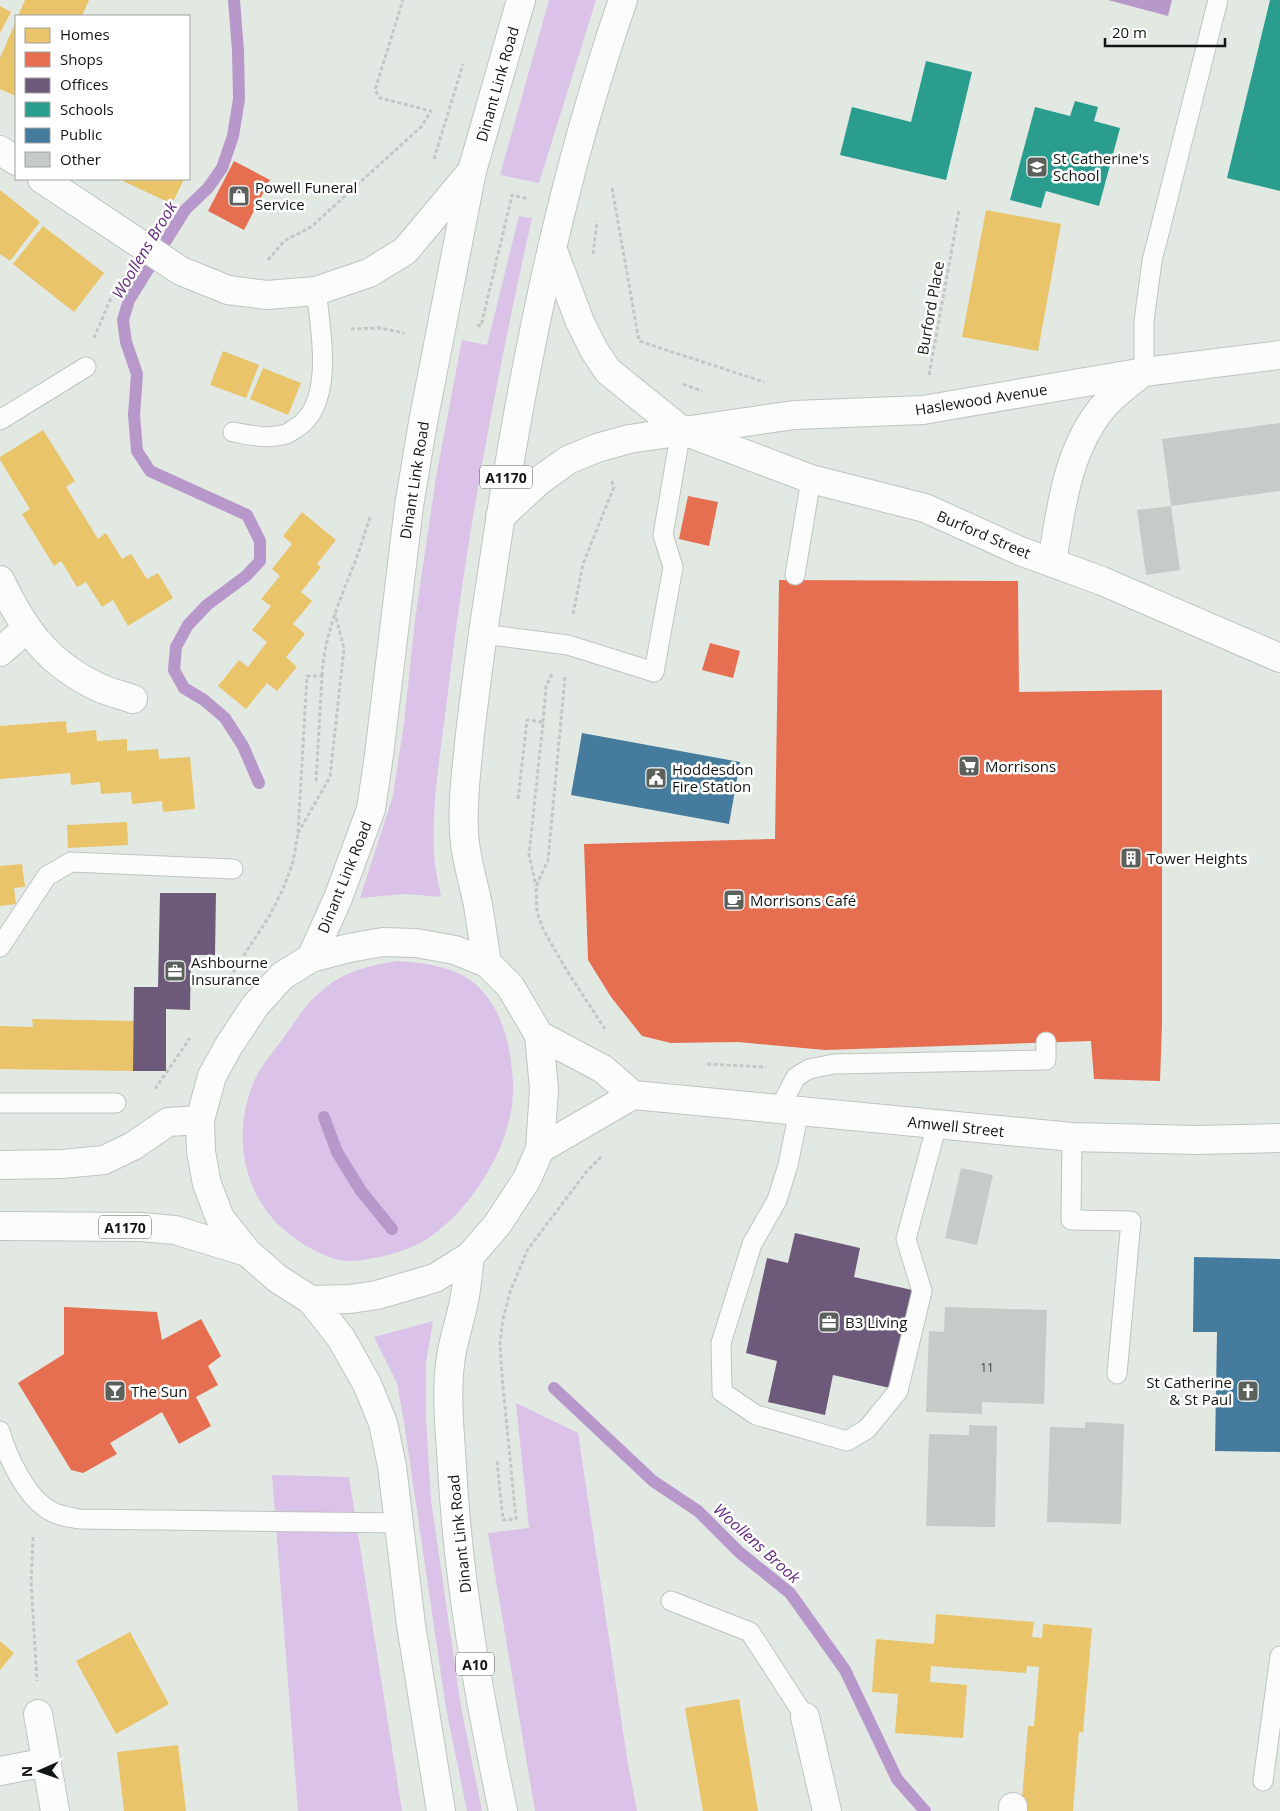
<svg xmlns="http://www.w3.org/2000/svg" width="1280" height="1811" font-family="'Open Sans',sans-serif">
<rect width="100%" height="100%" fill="#e2e9e3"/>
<path fill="#dac2e8" d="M549 0H596L539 183 500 175Z
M519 216 532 218C497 374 467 532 448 691 442 745 431 801 434 856 435 870 439 884 441 897L405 894 360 898 393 796 404 723 415 620 436 477 462 340 487 345Z
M398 961C424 963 453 966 474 983 497 1002 508 1034 511 1062 512 1072 514 1083 513 1094 511 1147 471 1210 427 1239 410 1250 388 1256 368 1259 362 1260 356 1261 350 1261 327 1262 288 1237 273 1219 239 1180 234 1124 256 1077 263 1063 275 1050 284 1037 296 1020 307 1002 324 989 345 971 371 965 398 961Z
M433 1321 426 1362V1419L431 1500 461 1707 482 1811H467L446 1708 404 1422 397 1383 374 1337Z
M516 1403 578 1433 627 1758 637 1811H535L488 1533 529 1528Z
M272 1475 349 1477 402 1811H298Z"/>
<path fill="#b898ca" d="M1108 0H1172L1168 16Z"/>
<path fill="#e9c46a" d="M25 0H89L82 16H18Z
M0 6 11 12 0 33Z
M16 21V96L0 89V58Z
M124 179H184L172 204 123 181Z
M0 190 40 222 10 261 0 254Z
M986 210 1061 224 1038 351 962 337Z
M43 226 104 273 74 312 13 264Z
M223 351 259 365 246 398 210 385Z
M263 368 301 383 288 415 250 399Z
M43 430 75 481 66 487 98 539 106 533 122 559 131 554 147 579 158 573 173 598 128 626 113 600 102 607 86 582 77 587 61 561 54 566 22 514 30 509 0 460V457Z
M302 512 336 540 317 564 321 567 301 592 312 601 293 624 305 634 286 657 297 667 277 691 267 683 246 709 218 686 239 660 248 667 267 642 252 630 271 606 261 599 280 576 272 569 292 544 283 536Z
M1162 690V1024L1101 1025 1100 691Z
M66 721 67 733 96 730 97 741 127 739V751L158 749 159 759 190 757 195 809 163 812 162 801 132 804 131 792 101 794 100 782 71 785 70 773 0 779V726Z
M127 822 128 845 68 848 67 825Z
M22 864 25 887 14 888 16 904 0 906V866Z
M32 1019 134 1021 133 1071 0 1069V1026L33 1027Z
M936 1614 1034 1622 1032 1637 1042 1638 1043 1624 1092 1628 1083 1732H1079L1073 1811H1021L1028 1726H1034L1039 1667 1027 1666 1026 1673 931 1666 930 1682 967 1685 963 1738 895 1733 898 1694 872 1692 876 1639 934 1644Z
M130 1632 169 1704 116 1734 76 1661Z
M0 1641 14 1653 0 1670Z
M739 1699 758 1811H703L685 1708Z
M178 1745 186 1811H124L117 1752Z"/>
<path fill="#e76f51" d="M234 161 270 180 244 230 208 211Z
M688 496 718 502 709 546 679 539Z
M779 580 1018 581 1019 692 1162 690V1024L1160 1081 1094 1079 1091 1041 825 1050 738 1042 671 1043 642 1036 611 997 588 960 584 844 775 839Z
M710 643 740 651 733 678 702 670Z
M64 1307 157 1312 162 1340 201 1319 221 1356 208 1366 218 1385 196 1397 211 1426 179 1444 162 1412 110 1443 117 1454 83 1473 71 1470 18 1383 64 1354Z"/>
<path fill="#6d597a" d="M160 893H216L215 955H191L190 1010 166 1009V1071H133L134 987H158Z
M795 1233 860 1248 854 1277 912 1290 890 1388 833 1375 825 1415 768 1402 777 1361 746 1353 767 1258 788 1263Z"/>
<path fill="#2a9d8f" d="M1270 0H1280V191L1227 178Z
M926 61 972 72 946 180 840 155 852 107 911 122Z
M1075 101 1098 107 1094 121 1120 128 1099 206 1046 191 1041 208 1010 200 1035 107 1070 116Z"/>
<path fill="#457b9d" d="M582 733 740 762 729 824 571 795Z
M1194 1257 1280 1259V1452L1215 1451 1217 1332H1193Z"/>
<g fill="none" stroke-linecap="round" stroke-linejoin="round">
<path stroke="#b898ca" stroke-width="12" d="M234 0 238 51 239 99 233 136 222 168 208 188 185 210 129 300 123 320 126 342 137 374 134 415 137 451 150 471 247 515 260 541V561L246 576 207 605 188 625 176 647 174 670 184 688 204 700 225 718 243 746 259 783
M324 1117 337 1152 361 1191 392 1229
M554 1388 653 1481 698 1511 739 1552 790 1593 845 1670 897 1779 925 1811"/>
</g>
<path fill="#c5cbc6" d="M1280 423V491L1171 506 1162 439Z
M1171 506 1180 570 1146 575 1137 510Z
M961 1168 993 1175 977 1245 945 1238Z
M945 1307 1047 1310 1044 1404 982 1402V1414L926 1412 929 1331 944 1332Z
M1085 1422 1124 1424 1121 1524 1047 1522 1050 1427 1085 1428Z
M969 1425 997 1426 995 1527 926 1526 929 1434 969 1435Z"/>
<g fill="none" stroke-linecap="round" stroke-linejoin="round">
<g stroke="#bfc4c0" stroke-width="21">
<path id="service" d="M1144 372V321L1152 261 1218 0
M0 420 86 367
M233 432C250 435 265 439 282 435 287 435 291 431 296 428 335 405 321 329 316 291
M795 575 811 479
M483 634 568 645 654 672 673 567 663 535 681 430
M0 947 47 876 71 862 233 869
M0 1103H116
M779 1109 796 1077 809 1069 834 1064 1046 1060V1042
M799 1111 788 1165 777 1200 752 1244 721 1343 722 1392 756 1415 847 1441 867 1429 898 1391 922 1291 906 1239 937 1124
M1072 1137 1071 1220 1131 1221 1117 1374
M0 1431C7 1456 26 1497 49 1510 58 1516 68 1517 79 1519L399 1523
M671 1601 750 1632 805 1717
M1263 1781 1280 1656"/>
</g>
<g stroke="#bfc4c0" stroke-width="30">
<path id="minor" d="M552 248 580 322 594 350 608 371 681 430 811 479 925 508 1020 551 1102 581 1280 658
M500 517 540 480 568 460 597 448 629 439 794 415 923 410 1144 372 1280 355
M1052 562C1061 509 1067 450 1103 407 1114 394 1128 384 1141 374
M0 580C24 630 48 664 100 688 111 693 122 695 133 699
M0 652 26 629
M539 1035 603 1069 633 1095 1072 1137 1197 1140 1280 1138
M540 1149 633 1095
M38 1714 55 1811
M805 1717 827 1811
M0 1771 47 1762
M1013 1811V1807"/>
</g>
<g stroke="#bfc4c0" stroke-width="30">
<path id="tertiary" d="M0 150 16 161
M42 179 181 271 228 290 267 295 316 291 369 273 405 251 472 171"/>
</g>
<g stroke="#bfc4c0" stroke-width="30">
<path id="primary" d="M383 942 416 943 455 950 487 963 510 986 539 1035 544 1089 540 1149 527 1179 514 1199 497 1225 470 1256 435 1278 401 1288 377 1295 350 1299 311 1300 278 1279 247 1252 220 1218 207 1184 201 1152 200 1120 212 1076 228 1047 255 1006 282 976 311 958 349 948Z
M311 958 338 898 371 809 379 755 409 506 423 422 472 171 521 0
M487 963C484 944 481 924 478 905 473 880 465 857 464 832 462 799 467 766 470 734 476 684 482 635 490 587 519 388 557 190 623 0
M0 1165 62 1164 104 1160 133 1146 168 1122 200 1120
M0 1226 141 1227 175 1230 247 1252
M470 1256C468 1271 467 1287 464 1301 460 1322 452 1343 450 1364 446 1398 450 1433 452 1466 458 1582 479 1697 503 1811
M311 1300 341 1338 367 1384 383 1423 392 1466 411 1625 441 1811"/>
</g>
<path stroke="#c4c7c5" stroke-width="3" stroke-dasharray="4 2.5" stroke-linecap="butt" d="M434 159 463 64
M612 188 639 341 764 382
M593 254 597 221
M268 260 284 241 311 227 421 127 431 111 380 98 375 90 403 0
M477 325 481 326 512 195 529 199
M351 329 380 328 404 333
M94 338 110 300 124 276
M929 375 959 210
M683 384 702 391
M573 614 583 564 614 487 611 480
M322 676C324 635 340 600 355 562 361 547 365 531 371 515
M565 677 548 860 536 887 537 912 543 929 567 971 605 1029
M543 722 546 686 552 674
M518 799 527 720 543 722 529 855 536 886
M298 833 330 777 344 648 335 614
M226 983 270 915 283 889 293 862 298 833 307 676H322L316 783
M707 1064 766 1067
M155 1089 190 1038
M497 1461 503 1520 516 1519 502 1376 500 1344 503 1319 510 1292 528 1249 587 1171 601 1157
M33 1537 31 1581 37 1681"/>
<use href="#service" stroke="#fbfcfb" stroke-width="19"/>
<use href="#minor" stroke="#fbfcfb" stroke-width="28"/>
<use href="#tertiary" stroke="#fbfcfb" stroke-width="28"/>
<use href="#primary" stroke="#fbfcfb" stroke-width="28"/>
</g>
<defs>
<g id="school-square" transform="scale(1.125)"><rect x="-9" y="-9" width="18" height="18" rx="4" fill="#5b605b" stroke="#fff"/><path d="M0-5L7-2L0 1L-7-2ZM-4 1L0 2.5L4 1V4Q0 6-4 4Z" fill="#fff"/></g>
<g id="shop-square" transform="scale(1.125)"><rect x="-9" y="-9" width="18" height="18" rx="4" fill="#5b605b" stroke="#fff"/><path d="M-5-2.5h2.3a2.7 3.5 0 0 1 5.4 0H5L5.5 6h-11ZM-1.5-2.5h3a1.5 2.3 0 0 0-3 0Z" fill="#fff"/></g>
<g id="supermarket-square" transform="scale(1.125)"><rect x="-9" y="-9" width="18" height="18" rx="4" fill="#5b605b" stroke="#fff"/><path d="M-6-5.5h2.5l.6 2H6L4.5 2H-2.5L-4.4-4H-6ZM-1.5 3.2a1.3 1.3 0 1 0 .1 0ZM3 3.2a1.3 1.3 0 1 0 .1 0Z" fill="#fff"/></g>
<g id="civic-square" transform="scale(1.125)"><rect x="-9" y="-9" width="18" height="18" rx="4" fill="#5b605b" stroke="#fff"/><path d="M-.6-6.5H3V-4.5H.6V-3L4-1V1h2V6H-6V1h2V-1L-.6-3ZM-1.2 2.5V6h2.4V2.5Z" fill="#fff"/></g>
<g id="building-square" transform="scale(1.125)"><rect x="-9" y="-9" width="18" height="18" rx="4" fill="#5b605b" stroke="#fff"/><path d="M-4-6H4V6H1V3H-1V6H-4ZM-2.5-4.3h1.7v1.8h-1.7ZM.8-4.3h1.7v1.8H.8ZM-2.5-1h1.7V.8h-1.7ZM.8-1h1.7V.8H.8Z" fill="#fff"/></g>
<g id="cafe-square" transform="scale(1.125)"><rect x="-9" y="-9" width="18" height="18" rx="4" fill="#5b605b" stroke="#fff"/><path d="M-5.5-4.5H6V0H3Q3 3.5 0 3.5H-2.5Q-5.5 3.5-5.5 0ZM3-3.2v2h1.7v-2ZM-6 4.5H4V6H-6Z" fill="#fff"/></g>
<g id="office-square" transform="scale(1.125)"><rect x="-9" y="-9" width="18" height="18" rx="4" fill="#5b605b" stroke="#fff"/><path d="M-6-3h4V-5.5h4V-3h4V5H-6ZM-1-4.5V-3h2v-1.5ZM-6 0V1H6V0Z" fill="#fff"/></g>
<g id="bar-square" transform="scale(1.125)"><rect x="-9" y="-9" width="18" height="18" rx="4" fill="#5b605b" stroke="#fff"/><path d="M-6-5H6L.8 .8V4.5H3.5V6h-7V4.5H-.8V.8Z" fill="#fff"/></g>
<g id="church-square" transform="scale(1.125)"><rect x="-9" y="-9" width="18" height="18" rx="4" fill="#5b605b" stroke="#fff"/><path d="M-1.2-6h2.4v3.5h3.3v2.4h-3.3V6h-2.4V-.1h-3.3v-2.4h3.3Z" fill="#fff"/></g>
</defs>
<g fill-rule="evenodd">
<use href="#school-square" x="1037" y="167"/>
<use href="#shop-square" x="239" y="196"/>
<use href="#supermarket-square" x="969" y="766"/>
<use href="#civic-square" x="656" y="778"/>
<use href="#building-square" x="1131" y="858"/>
<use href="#cafe-square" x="734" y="900"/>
<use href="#office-square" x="175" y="971"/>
<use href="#office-square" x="829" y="1322"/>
<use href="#bar-square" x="115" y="1391"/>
<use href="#church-square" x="1248" y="1391"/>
</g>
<g text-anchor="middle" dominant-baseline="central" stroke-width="5" stroke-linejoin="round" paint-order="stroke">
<g font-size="12" fill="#3f433f">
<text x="987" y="1367">11</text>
</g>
<g fill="#fff" stroke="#595c59" stroke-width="1">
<rect x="480" y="465.5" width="52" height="23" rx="4"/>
<rect x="99" y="1215.5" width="52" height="23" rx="4"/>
<rect x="456" y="1652.5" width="38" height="23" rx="4"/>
</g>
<g font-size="14" font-weight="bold" fill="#121612">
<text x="506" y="477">A1170</text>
<text x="125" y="1227">A1170</text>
<text x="475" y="1664">A10</text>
</g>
<g font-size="15" fill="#121612" stroke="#fff">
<text transform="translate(497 84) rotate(-74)">Dinant Link Road</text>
<text transform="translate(930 308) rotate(-80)">Burford Place</text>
<text transform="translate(981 399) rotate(-9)">Haslewood Avenue</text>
<text transform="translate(414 480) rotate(-81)">Dinant Link Road</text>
<text transform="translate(984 534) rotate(23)">Burford Street</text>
<text transform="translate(344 877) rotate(-68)">Dinant Link Road</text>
<text transform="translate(956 1126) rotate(6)">Amwell Street</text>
<text transform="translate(459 1534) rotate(-96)">Dinant Link Road</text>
</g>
<g font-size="15" fill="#121612" stroke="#fff" text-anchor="start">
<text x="1053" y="158">St Catherine's<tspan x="1053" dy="17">School</tspan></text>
<text x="255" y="187">Powell Funeral<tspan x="255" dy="17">Service</tspan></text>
<text x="985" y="766">Morrisons</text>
<text x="672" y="769">Hoddesdon<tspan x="672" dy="17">Fire Station</tspan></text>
<text x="1147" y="858">Tower Heights</text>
<text x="750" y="900">Morrisons Café</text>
<text x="191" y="962">Ashbourne<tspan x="191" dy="17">Insurance</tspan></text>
<text x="845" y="1322">B3 Living</text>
<text x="1232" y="1382" text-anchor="end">St Catherine<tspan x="1232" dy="17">&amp; St Paul</tspan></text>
<text x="131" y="1391">The Sun</text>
</g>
<g font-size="16" font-style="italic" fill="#652881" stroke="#fff">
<text transform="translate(144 250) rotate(-59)">Woollens Brook</text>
<text transform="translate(757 1543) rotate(42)">Woollens Brook</text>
</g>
</g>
<rect x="15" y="15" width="175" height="165" fill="#ffffff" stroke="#a0a2a0"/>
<rect x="25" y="28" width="25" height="15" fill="#e9c46a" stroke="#a0a2a0"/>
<text x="60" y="40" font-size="15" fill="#121612">Homes</text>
<rect x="25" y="52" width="25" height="15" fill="#e76f51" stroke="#a0a2a0"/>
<text x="60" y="65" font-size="15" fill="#121612">Shops</text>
<rect x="25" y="78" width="25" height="15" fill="#6d597a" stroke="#a0a2a0"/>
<text x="60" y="90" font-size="15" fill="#121612">Offices</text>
<rect x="25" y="102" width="25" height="15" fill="#2a9d8f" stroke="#a0a2a0"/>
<text x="60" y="115" font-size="15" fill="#121612">Schools</text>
<rect x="25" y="128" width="25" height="15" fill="#457b9d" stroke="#a0a2a0"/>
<text x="60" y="140" font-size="15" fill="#121612">Public</text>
<rect x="25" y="152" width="25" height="15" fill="#c5cbc6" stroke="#a0a2a0"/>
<text x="60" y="165" font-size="15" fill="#121612">Other</text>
<g transform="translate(40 1771) rotate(268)" stroke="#ffffff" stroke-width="4" paint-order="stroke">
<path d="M0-4L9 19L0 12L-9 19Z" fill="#121612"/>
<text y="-8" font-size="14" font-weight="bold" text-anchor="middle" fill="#121612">N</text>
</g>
<path d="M1105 38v8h120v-8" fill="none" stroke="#121612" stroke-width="2.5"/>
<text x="1112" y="38" font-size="15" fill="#121612" stroke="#ffffff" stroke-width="4" paint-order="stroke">20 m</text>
</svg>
